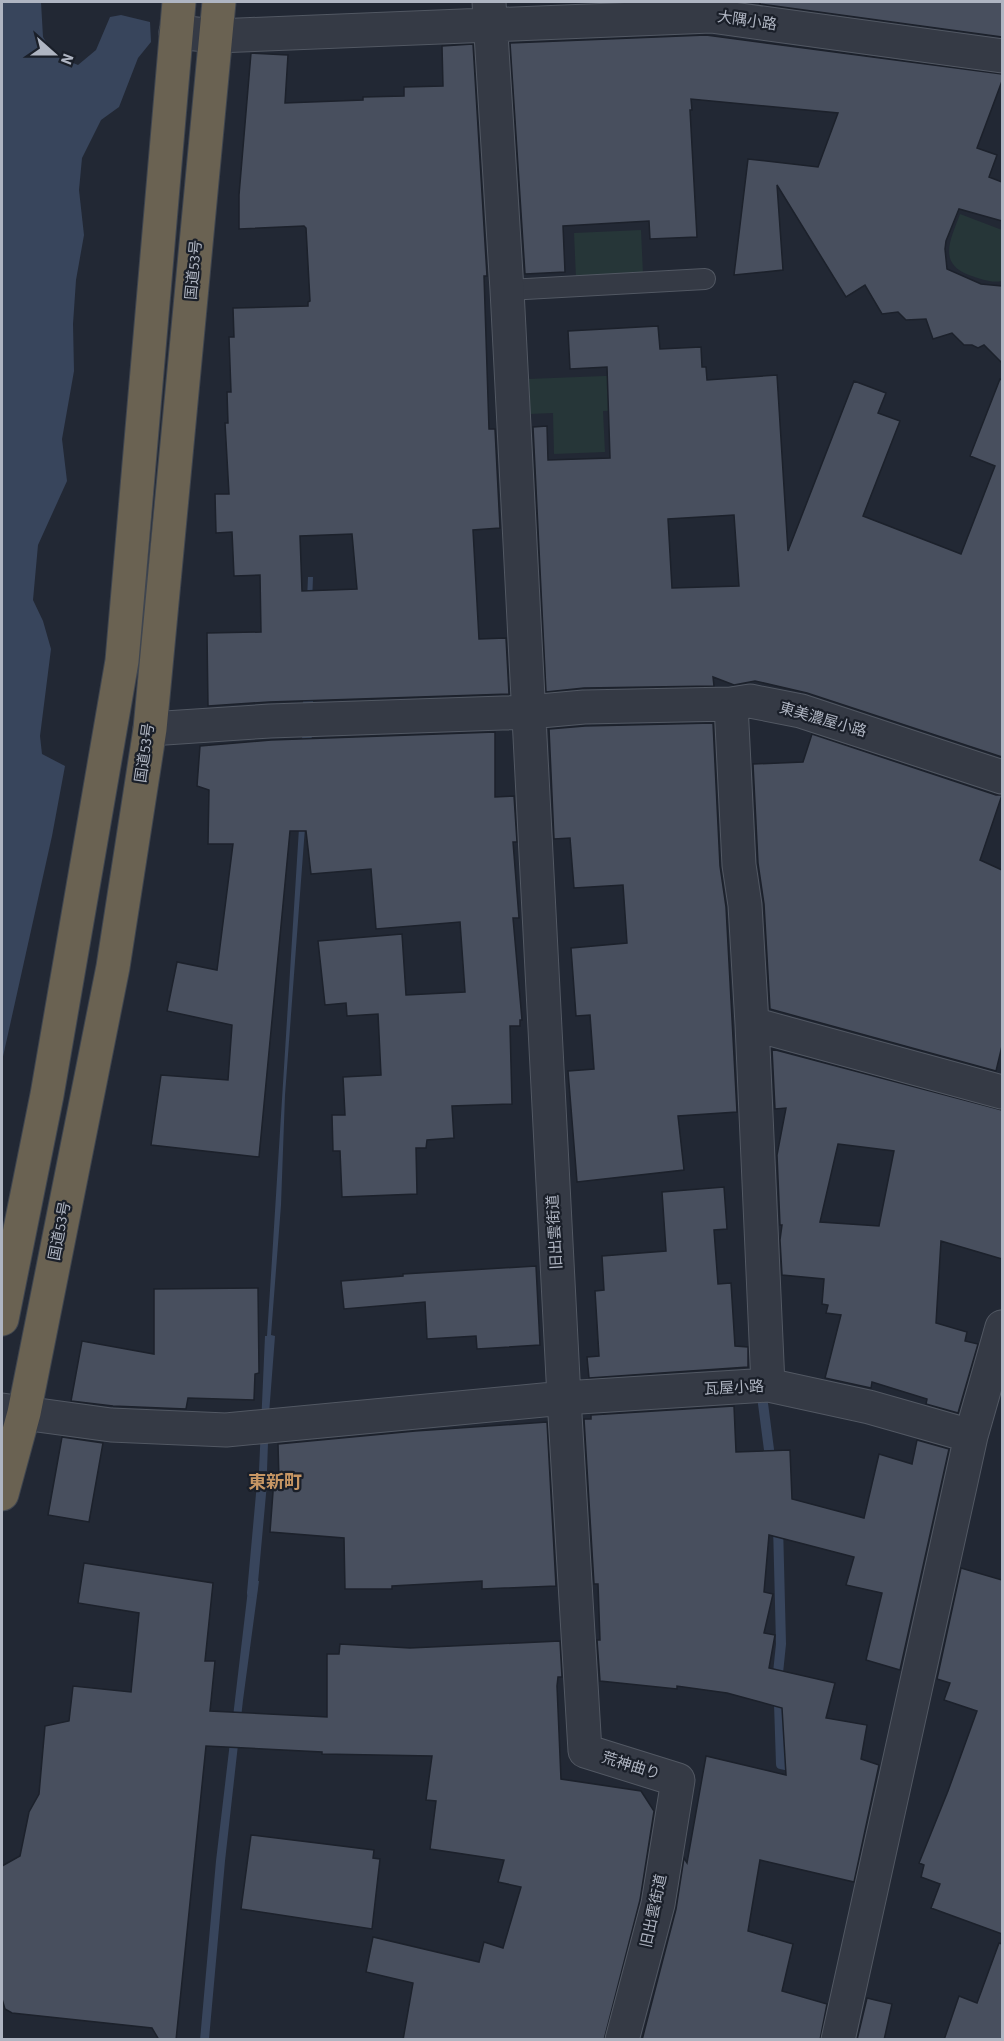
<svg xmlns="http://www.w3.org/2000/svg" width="1004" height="2041" font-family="'Source Sans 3','Noto Sans JP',sans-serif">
<rect width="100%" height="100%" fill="#222834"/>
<path fill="#263638" d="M960 214 1002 230V281C990 283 981 279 969 275 937 263 951 239 960 214Z
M641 230 643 274 576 278 574 233Z
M655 374 656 409 603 411 605 452 554 454 553 413 529 414 528 379Z"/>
<path fill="#38455c" d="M2 2H41L43 37 54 55 78 65 96 50 110 17 121 15 150 22 151 42 138 58 119 107 101 120 82 158 79 190 84 235 76 280 73 324 74 371 62 439 67 481 38 545 33 600 43 621 51 649 40 736 42 754 65 766 52 836 2 1061Z
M308 577H313L311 631 314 672 312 734 285 1095 281 1205 271 1335 275 1336 269 1414 267 1471H259L265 1336H267L271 1275 300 812 304 669Z
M249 1581H259L243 1700 225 1861 209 2039 200 2040 216 1861Z"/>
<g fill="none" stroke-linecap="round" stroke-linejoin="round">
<path stroke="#38455c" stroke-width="10" d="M754 1397 762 1396 771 1465
M778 1525 781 1644 778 1673 781 1764 800 1768
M252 1593 262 1483"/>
</g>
<path fill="#484f5e" stroke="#1c212b" stroke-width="1.5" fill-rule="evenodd" d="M760 2H1002V37L760 4Z
M706 35 1002 74V81L977 148 997 155 989 177 1002 182V221L959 209 946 241 945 249 947 269 981 284 1002 286V363L984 345 978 348 972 345H964L952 333 933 339 926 319 906 320 898 312 882 314 865 285 846 297 777 185 783 270 734 275 748 159 818 167 838 113 691 99 692 110H690L697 237 650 239 649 221 563 226 565 272 525 274 510 43Z
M473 44 487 276H484L489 429H495L500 528 473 530 479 639 506 638 509 694 269 702 208 706 207 633 261 632 260 575 234 576 232 532 216 533 215 494H229L225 423H228L227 392H231L229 337H234L233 308 308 306V302L310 301 306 228 304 226 239 229V195L251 53 288 55 285 103 363 100V97L404 96V87L443 86 442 46ZM352 534 357 589 302 591 300 536Z
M658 326 660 349 701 347 702 367H706L707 380 777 375 788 551 854 381 886 393 878 413 900 421 863 516 961 554 995 466 970 456 1000 379 1002 380V757L807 693 755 681 734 685 713 677 714 686 584 688 546 692 533 427 547 426 548 460 610 458 607 367 570 369 568 331ZM734 515 739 586 672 588 668 519Z
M713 723 720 866 726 907 737 1112 678 1116 684 1170 577 1182 568 1071 594 1069 590 1015 576 1016 571 948 627 943 623 885 574 888 570 838 554 839 549 729 585 726Z
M495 732V797L514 796 517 842H513L519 918H513L522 1020H520V1026H510L512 1104 452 1106 454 1138 427 1140 426 1148H416L417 1194 342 1197 340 1151H333L332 1115H345L343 1077 381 1075 378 1014 347 1016 346 1003 325 1005 318 941 402 934 406 995 465 992 460 922 376 929 371 869 311 874 306 831H290L259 1157 151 1145 161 1075 228 1080 232 1025 167 1011 177 962 217 970 233 844H208L209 790 197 786 200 746 271 740Z
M812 734 996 795H1002L980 860 1002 870V1046L996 1071 770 1009 764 904 758 863 753 764 803 762Z
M772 1049 1002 1110V1259L941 1241 936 1323 967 1332 965 1341 978 1344 958 1413 926 1404 927 1399 872 1382 871 1388 825 1378 841 1315 826 1313 828 1305 822 1304 824 1279 782 1275 780 1240 782 1225H780L777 1155 786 1108 775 1109ZM838 1144 894 1151 879 1226 820 1222Z
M724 1187 727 1229 714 1230 718 1284 731 1283 735 1346 748 1347V1367L589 1378 587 1357 599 1356 595 1291 604 1290 602 1256 666 1251 662 1192Z
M536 1266 540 1345 477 1349 476 1336 427 1339 425 1302 344 1309 341 1281 403 1276V1274Z
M258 1288 259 1373 255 1374 254 1400 188 1398 186 1409 113 1406 71 1401 82 1341 154 1354V1289Z
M734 1406 736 1452 790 1450 792 1499 864 1518 879 1454 912 1464 917 1440 949 1449 900 1670 866 1660 882 1593 846 1585 854 1557 769 1535 764 1592 773 1594 764 1633 775 1635 769 1668 835 1683 826 1718 867 1725 861 1759 879 1765 854 1882 760 1860 748 1931 793 1944 782 1991 827 2004 820 2040H642L676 1909 684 1858 687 1863 706 1756 786 1775 782 1708 727 1693 677 1686V1689L600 1681 597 1640H600L598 1584H594L584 1419H591V1415Z
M547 1422 556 1586 482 1589V1581L392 1586V1589H345L344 1538 270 1532 274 1479 279 1480 278 1444 415 1431Z
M62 1437 103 1443 89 1522 48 1515Z
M84 1563 213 1583 205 1661H215L210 1711 327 1717V1654H339L340 1644 410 1648 560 1641 562 1677H558L557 1686 561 1779 641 1791 654 1811 640 1900 604 2040H403L413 1983 366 1972 373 1937 479 1962 484 1942 503 1948 521 1887 498 1882 504 1860 430 1849 436 1801 426 1800 432 1756 322 1754V1752L206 1746 176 2040H159L152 2028 12 2013 5 2009 2 1999V1866L20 1856 29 1812 39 1794 45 1726 69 1721 73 1686 131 1692 139 1613 78 1603Z
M961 1568 1002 1580V1934L931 1908 940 1884 921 1877 924 1865 919 1863 948 1791 977 1711 944 1700 950 1683 937 1679Z
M251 1835 374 1850 373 1858 380 1859 372 1929 241 1909Z
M999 1943 1002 1944V2040H944L959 1996 977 2003Z
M867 1998 892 2004 884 2040H857Z"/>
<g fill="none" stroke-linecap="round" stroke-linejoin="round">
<g stroke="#525863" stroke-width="22">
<path id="lane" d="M507 290 705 279"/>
</g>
<g stroke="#525863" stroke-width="35">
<path id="street" d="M489 2 507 290 564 1398 585 1751 678 1780 658 1904 622 2040
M176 32 216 36 711 16 1002 56
M731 704 739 865 745 905 752 1024 1002 1092
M150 729 270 721 529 712 584 707 731 704 750 701 801 711 1002 777
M752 1024 768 1385
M2 1410 111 1425 226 1430 564 1398 768 1385 869 1407 971 1436
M838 2040 971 1436 1002 1327"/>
</g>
<g stroke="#3f454f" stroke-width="35">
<path id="highway" d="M2 1319 47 1095 122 661 179 2
M2 1494 24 1413 113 967 150 729 219 2"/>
</g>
<use href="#lane" stroke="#353a45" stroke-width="20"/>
<use href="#street" stroke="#353a45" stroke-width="33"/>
<use href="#highway" stroke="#6a6252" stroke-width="33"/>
</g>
<g text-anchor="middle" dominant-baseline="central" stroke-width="4.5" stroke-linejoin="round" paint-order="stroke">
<g font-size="15" fill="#afb5c2" stroke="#1a1f29">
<text transform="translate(747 21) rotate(8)">大隅小路</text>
<text transform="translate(194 270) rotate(-85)">国道53号</text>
<text transform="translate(823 720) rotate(16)">東美濃屋小路</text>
<text transform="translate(145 753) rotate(-82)">国道53号</text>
<text transform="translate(60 1231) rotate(-79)">国道53号</text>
<text transform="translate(555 1232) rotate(-93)">旧出雲街道</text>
<text transform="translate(734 1388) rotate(-3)">瓦屋小路</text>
<text transform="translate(631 1766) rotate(17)">荒神曲り</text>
<text transform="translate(654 1911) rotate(-78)">旧出雲街道</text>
</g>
<g font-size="18" font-weight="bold" fill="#c79664" stroke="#1a1f29">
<text x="275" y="1482">東新町</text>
</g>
</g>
<rect width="1004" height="2041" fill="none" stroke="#afb5c2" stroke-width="6"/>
<g transform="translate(54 54) rotate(111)" stroke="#1a1f29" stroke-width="4.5" paint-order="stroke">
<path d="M0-4.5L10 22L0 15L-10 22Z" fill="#afb5c2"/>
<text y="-9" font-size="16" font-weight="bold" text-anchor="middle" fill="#afb5c2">N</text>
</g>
</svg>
